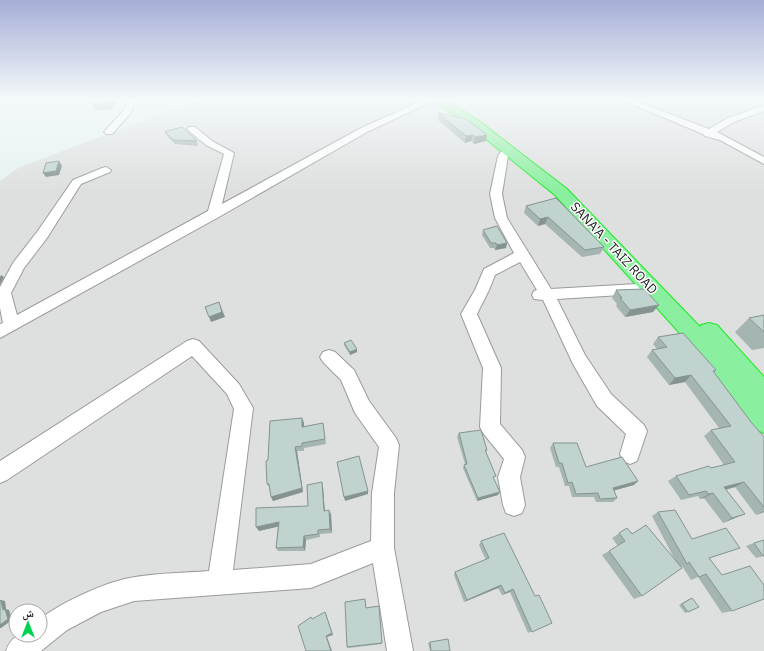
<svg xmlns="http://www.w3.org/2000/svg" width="764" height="651" font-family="'IBM Plex Sans','Noto Naskh Arabic',sans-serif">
<rect width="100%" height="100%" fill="#e7f2f2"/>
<path fill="#dedfdf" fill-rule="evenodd" d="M197 100H764V651H0V181L18 168ZM16 611H40V635H16Z"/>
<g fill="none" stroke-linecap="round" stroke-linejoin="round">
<g stroke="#9b9b9b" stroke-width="2">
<path id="minor" d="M128 100H136L130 114 112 134H106L104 132 123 111Z
M424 100H435L367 132 217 218 0 338V324L3 323 0 308V287L13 263 37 232 73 180 102 168 106 167 111 170 110 172 81 184 47 238 24 268 11 293 17 315 208 211 224 154 206 145 189 131 187 129 189 127H195L212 141 234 153 222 204 361 128Z
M622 100H633L709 129 728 118 764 105V111L734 122 717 132 764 157V164L720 140 705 136 703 134Z
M508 147 513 150 508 156 502 194 507 218 551 289 637 284 642 285 644 289 642 293 637 294 557 299 585 355 611 394 644 425 647 431 637 461 630 464 623 461 620 454 626 434 597 406 573 364 545 304 543 300 534 299 532 295 534 291 537 290 520 262 495 275 489 290 477 314 501 368 500 424 522 450 525 457 520 477 525 505 522 513 514 516 506 513 503 505 498 477 504 459 483 433 480 427 483 368 461 314 475 290 484 269 514 253 495 218 490 194 498 156 504 148Z
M193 339 199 341 239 384 253 408 233 570 311 564 371 541 372 493 379 447 355 413 341 380 323 362 320 357 323 352 329 350 335 352 354 370 369 401 396 438 399 445 394 493V548L413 651H387L373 563 311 588 134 601 101 612 67 630 41 651H6C13 632 22 635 40 635V619C62 602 107 581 135 577 159 573 184 573 209 571L234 409 227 394 192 356 7 480 0 483V461L187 341Z"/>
</g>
<g stroke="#1aea22" stroke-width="2">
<path id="highway" d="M433 100H446L479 121 567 189 700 327 701 325 709 323 717 325 764 377V433L755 429 677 330 555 195 471 127Z"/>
</g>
<use href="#minor" fill="#fff" fill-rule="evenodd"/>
<use href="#highway" fill="#8aef9e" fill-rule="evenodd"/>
</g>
<path fill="#a5b5b2" d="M97 100H119L110 110H95L92 104Z
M438 113 486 141 474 144 471 141 465 143 438 120Z
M165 132 197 141 198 146 175 144 167 136Z
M556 198 604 247 600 254 582 257 545 224 538 226 524 213 526 206Z
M483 230 507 243 506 248 495 250 494 248H490L482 235Z
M616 290 653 312 625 317 616 306 617 304 612 298Z
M764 315V348L752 350 735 332 749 318Z
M658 337 716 370 714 373 751 422 764 437V512L756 515 735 487 726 490 745 514 735 518 723 523 704 498 700 499 698 496 681 500 668 481 676 476 724 465 704 436 711 430 719 428 685 382 669 385 647 357 652 350 657 349 653 344Z
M344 343 357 352 350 355 344 345Z
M302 418 304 423V427L323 423 326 444 304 448V451H297L303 492 273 501 271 497 270 488 267 484 268 460Z
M459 433 487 450 486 452 498 495 477 501 463 468 464 465 465 464 457 437Z
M553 443 586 467 634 485 614 490 617 498 613 502H596L594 497H572L569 486H565L559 467H556L550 448Z
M323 487 325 511 331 514 332 533 320 534V537L306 540 305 551H278L276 548 278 526 259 531 308 506Z
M658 512 692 539 731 551 710 558 732 611 722 613 698 577 691 580 682 566 642 596 634 599 602 555 618 546 612 538 627 528 632 533 675 560 652 516Z
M481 541 535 596 552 623 528 633 510 592 502 595 498 588 464 602 454 575 455 572 486 560 479 545Z
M754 543 764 556 756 558 746 546Z
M692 598 688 612 685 613 679 605 689 599Z
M365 599 366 608 379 606 382 644 348 648 347 647Z
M430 642 450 651H430L428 643Z"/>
<path fill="#869491" d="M111 100H119L110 110 107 104Z
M473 135 471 141 465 143 466 136Z
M487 135 486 141 474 144 475 137Z
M59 161 62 166 59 175 46 177 43 173Z
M548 217 545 224 538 226 540 219Z
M507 243 506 248 495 250 497 245Z
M1 275 4 277 0 285V277Z
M219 302 225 317 211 322 209 317Z
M659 305 653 312 625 317 630 310Z
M357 349V352L350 355V352Z
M691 375 685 382 669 385 675 378Z
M302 418 304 423V432L302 427Z
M295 447 297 451 303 492 273 501 271 497Z
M638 481 634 485 609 492 613 488Z
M322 482 323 487 325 515 324 511Z
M744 482 735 487 715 492 724 487Z
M368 491V494L345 501 344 497Z
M500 492 498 495 477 501 478 498Z
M713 493 704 498 700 499 709 494Z
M329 510 331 514 332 533 330 529Z
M764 511V512L756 515Z
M745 514 735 518 723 523 732 518Z
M279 522 281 526 259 531 256 527Z
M304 536 306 540 305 551 303 547Z
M501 585 498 588 464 602 467 600Z
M513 589 510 592 502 595 505 593Z
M1 600 5 601 6 609 9 610 12 620 1 628H0V625L3 610Z
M325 612 326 614 333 635 327 637 332 651H331L326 636Z"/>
<path fill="#c0d3cf" stroke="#869491" d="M97 100H111L107 104H92Z
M438 113 466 119 487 135 475 137 473 135 466 136Z
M182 127 197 141 173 140 165 132Z
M59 161 56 171 43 173 46 163Z
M556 198 604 247 585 250 548 217 540 219 526 206Z
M497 226 507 243 497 245 496 243H491L483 230Z
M644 289 659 305 630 310 620 298H622L616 290Z
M219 302 222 312 209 317 205 307Z
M764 315V332L749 318Z
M683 333 716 370 713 371 751 422 764 437V507L744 482 724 487 745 514 732 518 713 493 709 494 706 491 689 495 676 476 709 466 711 468 735 462 711 430 731 426 691 375 675 378 652 350 667 347 658 337Z
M351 340 357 349 350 352 344 343Z
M302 418V427L323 423 325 439 302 443V446L295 447 302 488 271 497 269 484H267L266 461 268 460 270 421Z
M481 430 487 450H485L496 476 493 477 500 492 478 498 464 465 467 464 459 433Z
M553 443H577L586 467 622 457 638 481 613 488 617 498 600 499 598 493 576 494 572 482 568 483 562 463H559Z
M359 456 368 491 344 497 337 462Z
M322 482 324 511 329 510 330 529 318 530V534L304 536 303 547 276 548 279 522 256 527V508L308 506 307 485Z
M675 510 692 539 726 528 740 548 709 558 722 575 750 566 764 585V599L732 611 706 574 699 577 689 562 687 564 658 512Z
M646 525 682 568 642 596 609 551 625 541 619 533 627 528 632 534Z
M504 533 535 596 539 595 552 623 532 632 513 589 505 593 501 585 467 600 455 572 489 558 481 541Z
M764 540V556H763L754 543Z
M692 598 699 607 688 612 682 604Z
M365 599 366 608 379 606 382 643 347 647 345 602Z
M1 600 3 610 5 609 8 619 0 625V601Z
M325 612 332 633 326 636 331 651H306L298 626 311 617 312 619Z
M448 639 450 651H431L430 642Z"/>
<linearGradient id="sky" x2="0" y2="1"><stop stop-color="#a6aed7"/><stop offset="0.52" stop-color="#f4f9f9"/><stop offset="1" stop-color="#f4f9f9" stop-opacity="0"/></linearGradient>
<rect width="764" height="191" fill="url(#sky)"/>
<g text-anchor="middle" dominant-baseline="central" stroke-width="3" stroke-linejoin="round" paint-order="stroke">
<g font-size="13" fill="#212121" stroke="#fff">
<text transform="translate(614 248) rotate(47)">SANA'A - TAIZ ROAD</text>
</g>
</g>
<g transform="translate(28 623)"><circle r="19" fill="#ffffff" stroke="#a6a6a6"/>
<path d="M0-3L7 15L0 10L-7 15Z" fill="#00d350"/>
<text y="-6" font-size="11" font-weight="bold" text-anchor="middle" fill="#212121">ش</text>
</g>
</svg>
